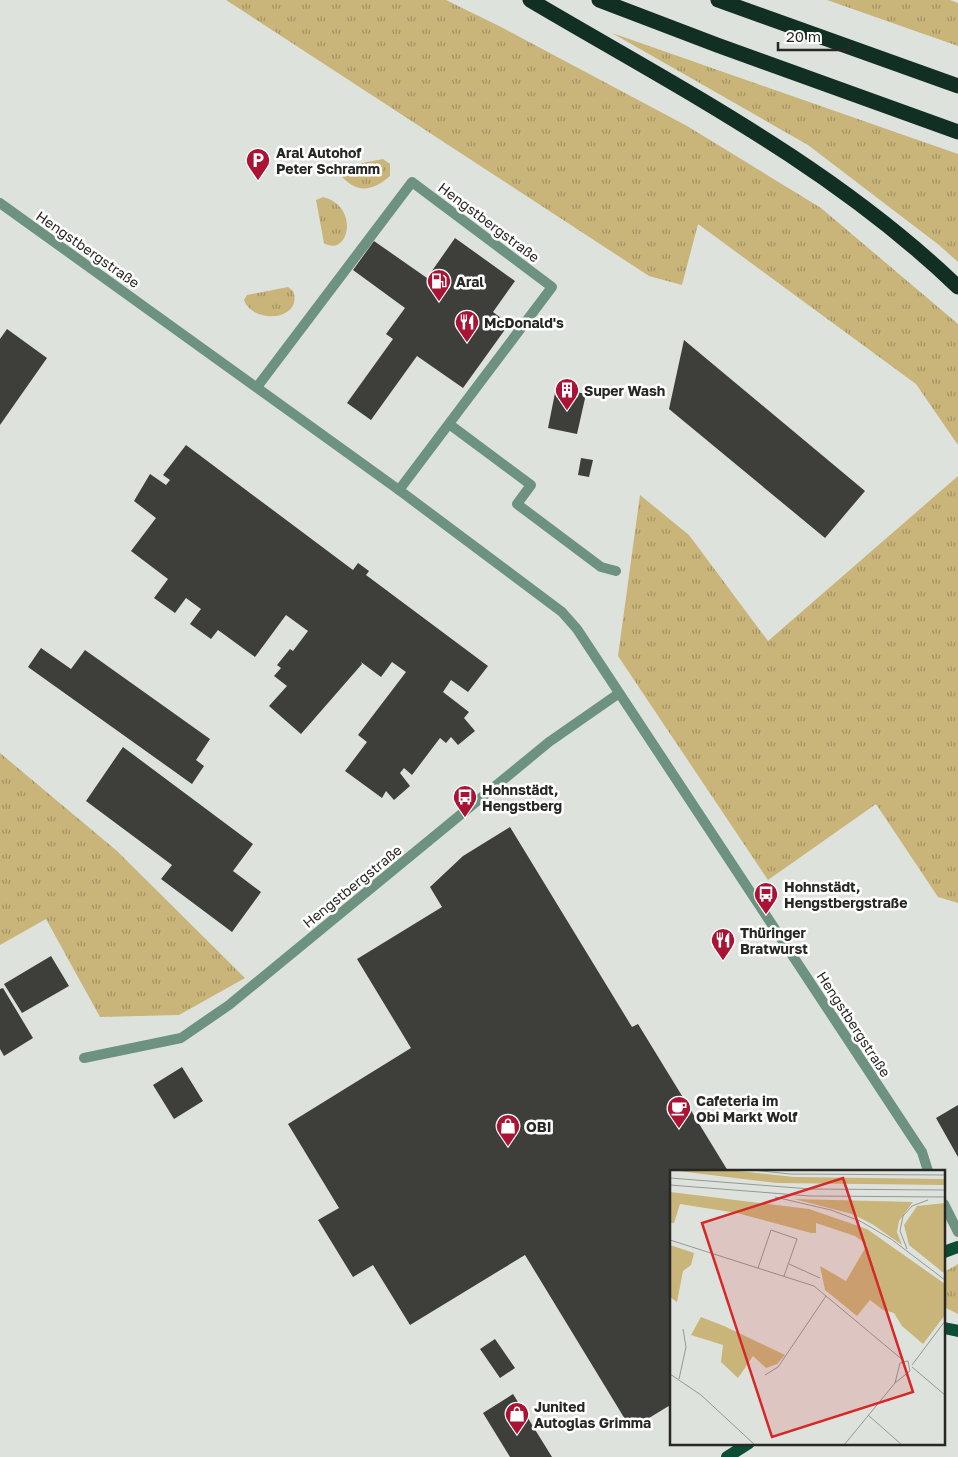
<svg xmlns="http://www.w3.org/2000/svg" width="958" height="1457" font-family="'Golos Text',sans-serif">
<defs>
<pattern id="grass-tufts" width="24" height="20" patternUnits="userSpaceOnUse" patternTransform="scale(1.25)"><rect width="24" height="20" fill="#c9b479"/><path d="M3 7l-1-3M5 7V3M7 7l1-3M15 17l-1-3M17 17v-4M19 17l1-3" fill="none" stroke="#a39263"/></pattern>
</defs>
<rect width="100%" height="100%" fill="#dee2dd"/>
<path fill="url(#grass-tufts)" d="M226 0H446L499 26 687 126 821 208 958 324V445L916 384 698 224 682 285 649 276Z
M827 0H950L958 3V46Z
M612 33 958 154V262L939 245 808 145Z
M383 159 390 164V176C372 192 355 194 339 173L341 167Z
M323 197C361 207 348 258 324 243L316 200Z
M288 287 293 291C304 319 254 326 244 300L247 295Z
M958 476V903L938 897 876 804 768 880 618 656 640 495 689 535 768 641Z
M0 753 117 851 245 978 179 1015 100 1017 46 919 0 945Z
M958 1264V1314L944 1307V1272Z"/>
<path fill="#3e3e3a" d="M455 238 515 281 493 312 509 324 463 388 417 356 371 420 347 403 393 339 386 334 405 308 353 270 374 241 427 278Z
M7 329 47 358 0 425V339Z
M684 340 865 491 825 538 669 409Z
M556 388 586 394 577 434 548 428Z
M186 445 353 570 358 563 369 571 366 575 488 666 468 692 451 680 443 692 469 712 464 718 475 731 458 745 451 737 446 743 440 738 412 775 404 768 400 773 410 786 394 800 386 791 382 798 345 771 367 742 358 735 406 672 392 662 381 677 361 662 362 664 301 734 269 706 287 686 274 676 281 668 277 665 290 649 293 651 308 631 286 615 255 657 218 630 211 639 190 624 201 609 186 598 175 613 154 598 168 579 131 551 156 518 134 501 150 474 166 485 170 480 163 475Z
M581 458 593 460 589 477 578 475Z
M41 648 71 669 85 650 210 739 196 760 204 766 192 784 28 667Z
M123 747 253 844 233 871 261 892 232 932 161 879 172 865 86 801Z
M510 827 632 1027 638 1024 728 1171H672V1404L631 1429 525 1255 410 1325 373 1265 353 1277 318 1220 339 1208 288 1124 411 1048 357 959 442 907 430 887 463 856Z
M51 956 69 986 22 1013 4 984Z
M3 988 33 1038 4 1056 0 1049V989Z
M182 1067 203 1101 174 1119 153 1085Z
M958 1105V1157L936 1118Z
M495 1339 515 1368 500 1378 480 1349Z
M513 1394 552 1457H510L483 1413Z"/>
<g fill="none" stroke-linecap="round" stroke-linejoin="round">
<path stroke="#6d927f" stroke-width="10" d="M257 387 412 182 552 287 399 490
M449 424 531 485 517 504 601 567 616 571
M84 1058 181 1038 229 1005 549 742 618 694"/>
<path stroke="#6d927f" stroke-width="10" d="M0 203 399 490 562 612 577 629 922 1152 928 1171
M944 1204 958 1232"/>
<path stroke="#0c4d35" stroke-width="12" d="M944 1252 958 1247
M944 1328 958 1331
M727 1457 749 1443"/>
<path stroke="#112f22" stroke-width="15" d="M530 0C679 88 832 166 958 287
M599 0 717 45 958 132
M718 0 958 86"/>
</g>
<defs>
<g id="parking-pin" transform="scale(1.25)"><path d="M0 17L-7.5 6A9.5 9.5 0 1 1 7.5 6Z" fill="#aa1334" stroke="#fff"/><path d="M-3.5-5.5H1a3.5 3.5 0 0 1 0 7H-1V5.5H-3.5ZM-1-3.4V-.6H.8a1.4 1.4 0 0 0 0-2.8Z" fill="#fff"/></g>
<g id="fuel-pin" transform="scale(1.25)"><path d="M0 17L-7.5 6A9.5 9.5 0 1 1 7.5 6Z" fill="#aa1334" stroke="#fff"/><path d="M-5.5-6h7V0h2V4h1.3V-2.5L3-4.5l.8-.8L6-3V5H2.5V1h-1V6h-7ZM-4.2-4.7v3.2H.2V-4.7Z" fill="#fff"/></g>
<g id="restaurant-pin" transform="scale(1.25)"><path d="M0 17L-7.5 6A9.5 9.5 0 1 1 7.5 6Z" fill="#aa1334" stroke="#fff"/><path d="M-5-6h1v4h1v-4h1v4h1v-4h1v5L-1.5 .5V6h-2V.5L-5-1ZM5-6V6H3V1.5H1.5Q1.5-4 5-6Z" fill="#fff"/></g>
<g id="building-pin" transform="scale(1.25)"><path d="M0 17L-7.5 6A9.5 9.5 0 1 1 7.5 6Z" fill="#aa1334" stroke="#fff"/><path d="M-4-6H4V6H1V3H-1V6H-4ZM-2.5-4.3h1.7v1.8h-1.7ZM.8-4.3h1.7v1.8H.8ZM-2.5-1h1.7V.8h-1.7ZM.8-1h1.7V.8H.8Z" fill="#fff"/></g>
<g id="bus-pin" transform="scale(1.25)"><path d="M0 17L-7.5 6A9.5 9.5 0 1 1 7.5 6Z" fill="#aa1334" stroke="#fff"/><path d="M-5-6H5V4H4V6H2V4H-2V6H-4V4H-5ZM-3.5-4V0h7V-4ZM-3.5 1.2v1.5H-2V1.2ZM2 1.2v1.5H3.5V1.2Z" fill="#fff"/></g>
<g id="cafe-pin" transform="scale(1.25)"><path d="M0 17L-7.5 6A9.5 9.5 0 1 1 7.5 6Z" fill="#aa1334" stroke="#fff"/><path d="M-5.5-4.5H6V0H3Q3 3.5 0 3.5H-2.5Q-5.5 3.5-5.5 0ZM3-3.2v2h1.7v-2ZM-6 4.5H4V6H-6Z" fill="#fff"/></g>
<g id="shop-pin" transform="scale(1.25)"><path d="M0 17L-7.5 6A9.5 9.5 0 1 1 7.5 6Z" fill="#aa1334" stroke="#fff"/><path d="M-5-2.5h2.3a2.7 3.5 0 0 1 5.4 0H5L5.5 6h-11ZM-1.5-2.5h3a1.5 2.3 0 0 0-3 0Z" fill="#fff"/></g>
</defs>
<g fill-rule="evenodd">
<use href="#parking-pin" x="258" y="160"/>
<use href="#fuel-pin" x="439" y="281"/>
<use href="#restaurant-pin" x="467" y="322"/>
<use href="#building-pin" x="567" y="390"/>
<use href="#bus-pin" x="465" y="797"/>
<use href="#bus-pin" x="766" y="894"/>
<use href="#restaurant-pin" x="723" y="940"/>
<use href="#cafe-pin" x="679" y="1108"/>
<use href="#shop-pin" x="508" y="1126"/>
<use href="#shop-pin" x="517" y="1414"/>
</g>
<g text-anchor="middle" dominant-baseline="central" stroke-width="5" stroke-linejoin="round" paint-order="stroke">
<g font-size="14" font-weight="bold" fill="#272826" stroke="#fff" text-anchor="start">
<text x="276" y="152">Aral Autohof<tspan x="276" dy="16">Peter Schramm</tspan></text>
<text x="456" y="281">Aral</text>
<text x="484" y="322">McDonald's</text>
<text x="584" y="390">Super Wash</text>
<text x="482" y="789">Hohnstädt,<tspan x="482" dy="16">Hengstberg</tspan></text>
<text x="784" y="886">Hohnstädt,<tspan x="784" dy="16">Hengstbergstraße</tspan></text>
<text x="740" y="932">Thüringer<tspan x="740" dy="16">Bratwurst</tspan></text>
<text x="696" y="1100">Cafeteria im<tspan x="696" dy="16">Obi Markt Wolf</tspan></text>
<text x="526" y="1126">OBI</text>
<text x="534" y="1406">Junited<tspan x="534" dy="16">Autoglas Grimma</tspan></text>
</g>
<g font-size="14" fill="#272826" stroke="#fff">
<text transform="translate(489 222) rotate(37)">Hengstbergstraße</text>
<text transform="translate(88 249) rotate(35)">Hengstbergstraße</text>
<text transform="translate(352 886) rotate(-39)">Hengstbergstraße</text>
<text transform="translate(854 1024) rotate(57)">Hengstbergstraße</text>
</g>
</g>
<g transform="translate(670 1170)">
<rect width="275" height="275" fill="#dee2dd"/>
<path d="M0 0H59L124 7 275 9V15L107 13ZM0 22 139 39 197 59 275 114V145L253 174 232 156 224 143 213 140 200 130 187 146 155 120 150 96 176 111 197 75 185 66 146 53V63H141L67 43 10 34 4 53H0ZM124 29 243 32 229 51 227 62 232 75 202 54 182 44ZM275 33V104L239 75 234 55 247 36ZM0 75 24 83 21 95 13 101 7 132 0 127ZM31 147 54 156 115 185 107 194 96 198 83 186 68 208 51 192 53 175 21 165Z" fill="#c9b479"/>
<path fill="none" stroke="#959894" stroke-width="1" d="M83 0 120 4 275 5M0 8 140 19 275 20M0 15 140 26 275 27M105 27 161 40 190 51 221 69 275 110M0 70 144 116 234 191M237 79 230 61 233 46 242 36 258 30M119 94 150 108M88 98 101 60 127 69 114 106M242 195 275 151M242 197 275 225M0 204 31 225 85 275M95 205 108 197 156 126M9 209 16 177 13 159M198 245 232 275M174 275 225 213 240 201 238 191 230 193 225 213"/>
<path fill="#d62828" fill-opacity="0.15" stroke="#d62828" stroke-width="2.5" d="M173 8 243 222 102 267 32 53Z"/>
<rect width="275" height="275" fill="none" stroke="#272826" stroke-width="2.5"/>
</g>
<path d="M778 42v8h71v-8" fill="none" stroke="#272826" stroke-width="2.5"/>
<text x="786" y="42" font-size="15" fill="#272826" stroke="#ffffff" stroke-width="4" paint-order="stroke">20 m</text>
</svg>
